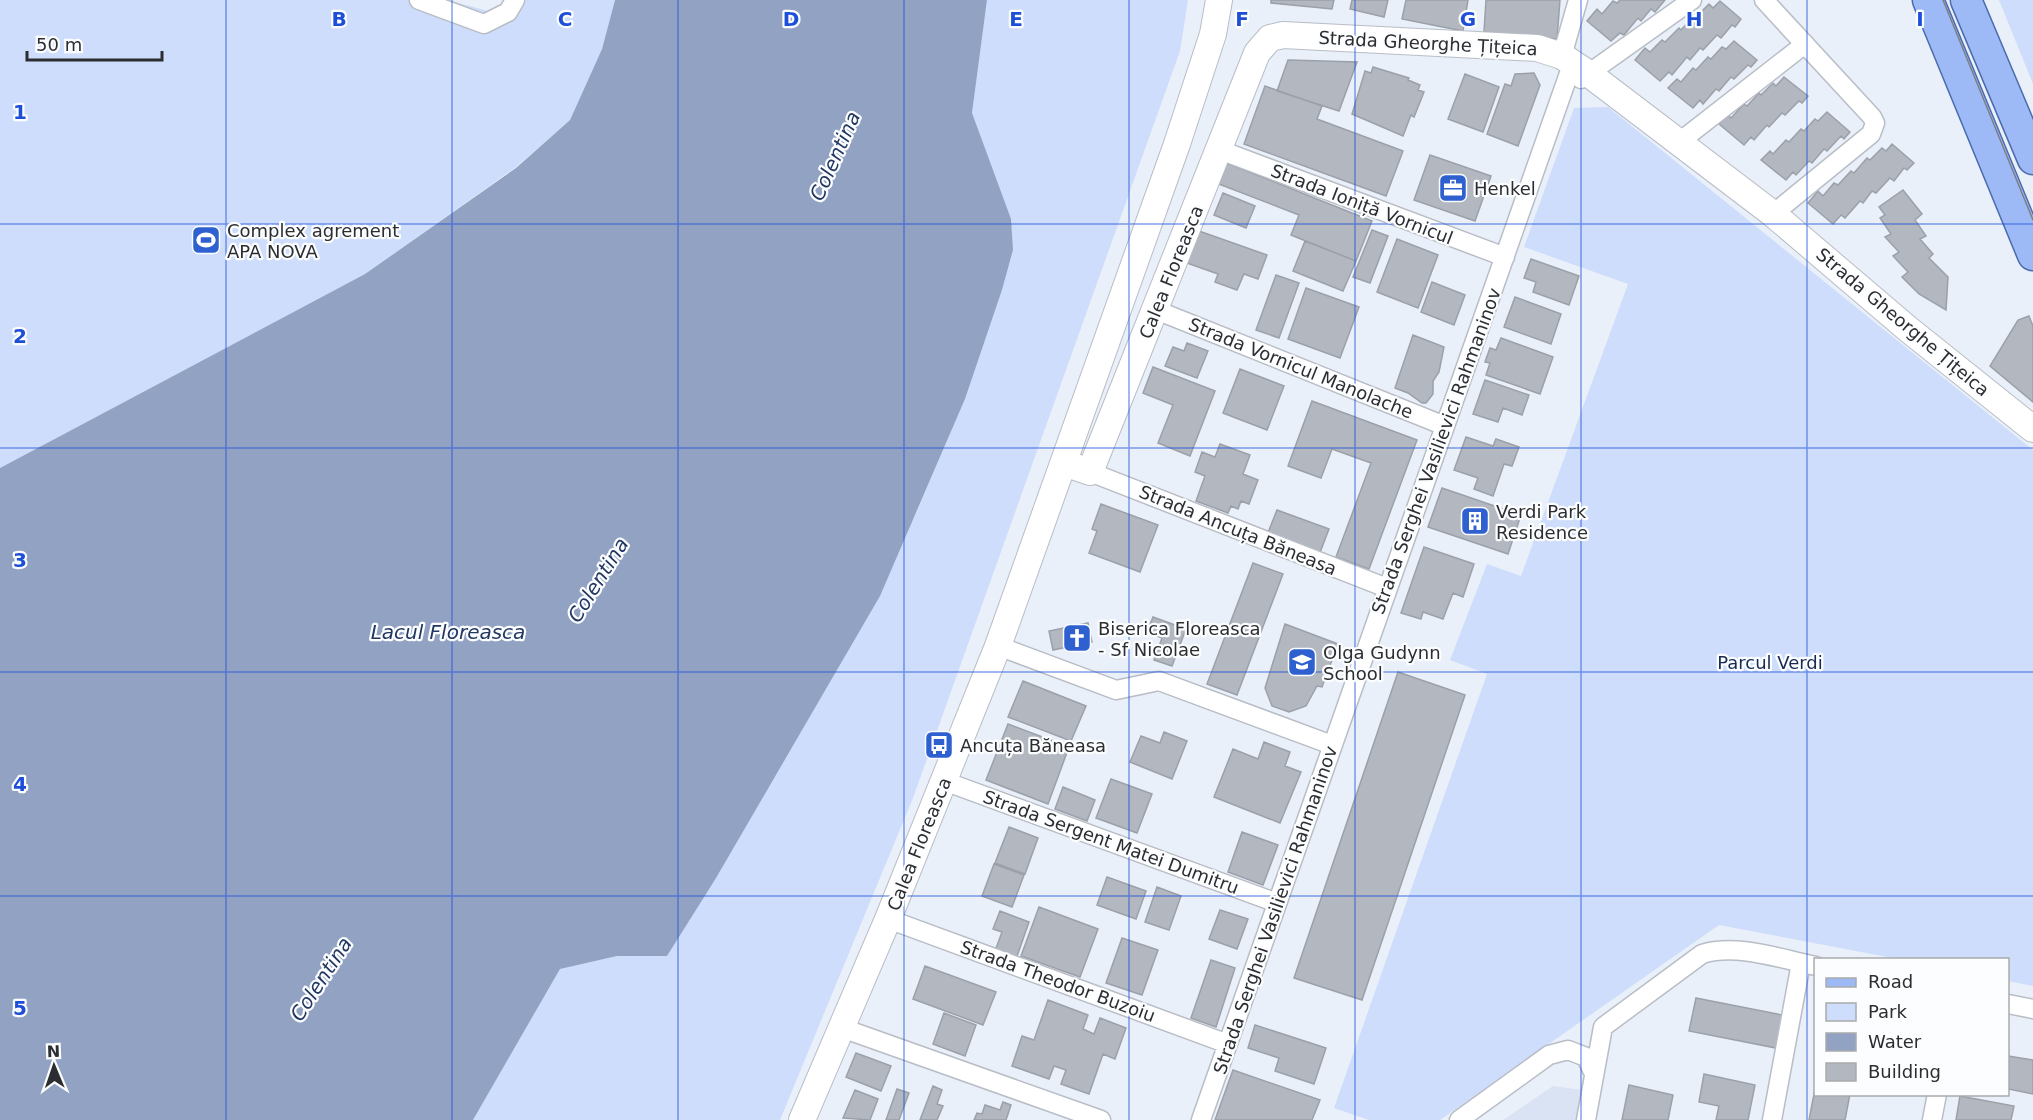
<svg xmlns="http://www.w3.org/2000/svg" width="2033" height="1120" font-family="'DejaVu Sans',sans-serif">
<rect width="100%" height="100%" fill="#eaf0f9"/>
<path fill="#dae3f3" d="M1553 1086 1590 1091 1585 1120H1503Z"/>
<path fill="#ceddfb" d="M0 0H448L495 13 507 0H615L602 49 570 120 516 167 365 274 0 468Z
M987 0H1188L1180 51 913 798 780 1120H473L560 969 617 956H667L833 676 916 513 965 399 1002 290 1013 250 972 113Z
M1999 0H2033V84Z
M1608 107 2033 450V986L2008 981V960L1898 959 1719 925 1440 1120H1369L1334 1108 1487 674 1450 660 1487 564 1521 576 1628 284 1524 247 1574 108Z"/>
<path fill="#92a2c2" d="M615 0H987L972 113 1011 219 1013 250 1002 290 965 399 880 596 716 878 667 956H617L560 969 473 1120H0V468L365 274 516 168 570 120 602 49Z"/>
<path fill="#b2b7c0" stroke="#9ba0a9" stroke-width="1.5" d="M1271 0H1334L1332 9 1271 3Z
M1352 0H1388L1384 17 1350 9Z
M1406 0H1468L1463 31 1402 19Z
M1486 0H1560L1557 39 1484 32Z
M1620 0H1665L1655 12 1651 9 1641 21 1638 18 1624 35 1620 33 1611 41 1587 21 1597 9 1602 14 1613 1 1617 3Z
M1720 1 1741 19 1735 27 1732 25 1721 38 1717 35 1703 50 1700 48 1690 60 1687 57 1672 75 1669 72 1660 81 1635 60 1645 48 1650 52 1662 40 1665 42 1679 28 1681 30 1695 15 1697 16 1709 4 1713 8Z
M1734 41 1757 60 1751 67 1748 65 1734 79 1731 77 1719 91 1716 89 1703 104 1700 100 1693 108 1668 88 1677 79 1681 82 1693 68 1696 70 1708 57 1711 59 1722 47 1726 49Z
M1288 60 1357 62 1339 111 1277 91Z
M1373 67 1409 78 1408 80 1420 85 1418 90 1424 92 1414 117 1411 115 1403 136 1352 114 1365 71 1371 73Z
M1534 73 1540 85 1518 146 1487 134 1505 84 1511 86 1515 74Z
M1465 74 1499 87 1483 132 1448 119Z
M1784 77 1808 96 1802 103 1799 101 1785 115 1782 113 1769 127 1767 125 1754 140 1751 137 1744 145 1719 124 1728 115 1731 118 1744 104 1747 106 1759 93 1761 95 1773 83 1776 86Z
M1265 86 1322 106 1317 119 1403 151 1386 196 1244 144Z
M1827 112 1850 132 1844 139 1841 136 1827 151 1824 149 1812 163 1809 161 1796 175 1793 172 1786 180 1761 160 1770 151 1773 154 1786 140 1789 142 1801 129 1804 131 1815 119 1818 121Z
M1892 144 1914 163 1907 170 1904 168 1894 181 1890 178 1876 193 1872 191 1863 203 1860 201 1845 218 1841 215 1833 224 1808 203 1818 191 1823 196 1834 183 1838 185 1851 171 1854 173 1867 158 1870 160 1882 148 1886 151Z
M1430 155 1491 176 1475 221 1414 200Z
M1227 163 1372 221 1356 261 1291 235 1299 215 1219 184Z
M1903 190 1922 214 1915 220 1926 236 1920 239 1933 254 1929 258 1948 277 1946 310 1919 294 1902 277 1908 272 1893 256 1899 252 1885 237 1891 234 1880 218 1885 215 1879 207Z
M1223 193 1255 206 1246 228 1214 215Z
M1372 230 1388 236 1370 283 1353 277Z
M1199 231 1267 255 1258 279 1244 274 1237 290 1215 282 1218 274 1187 263Z
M1397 239 1438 255 1418 308 1377 292Z
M1305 241 1356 261 1343 291 1293 271Z
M1531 259 1579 276 1569 305 1533 292 1536 282 1524 278Z
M1276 275 1299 283 1279 338 1256 330Z
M1432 282 1465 295 1454 325 1421 312Z
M1306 288 1359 307 1340 358 1288 339Z
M1515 297 1561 314 1551 344 1504 327Z
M2029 316 2033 326V402L1990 366 2018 320Z
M1413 335 1444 347 1439 372 1433 381V394L1426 403H1422L1408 393 1395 388Z
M1501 338 1553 357 1540 394 1486 375 1490 363 1485 362 1490 348 1496 350Z
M1187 343 1208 351 1197 378 1165 366 1173 347 1184 351Z
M1153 367 1215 391 1190 456 1158 443 1173 405 1143 393Z
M1240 369 1284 386 1267 430 1223 413Z
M1485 380 1529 395 1522 415 1503 408 1498 422 1473 414Z
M1312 401 1417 440 1369 569 1336 557 1371 463 1332 449 1321 478 1288 466Z
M1466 437 1493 446 1496 439 1519 447 1512 466 1504 464 1493 496 1474 489 1478 478 1454 470Z
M1220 444 1250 455 1243 474 1258 480 1249 504 1241 501 1238 509 1231 506 1228 513 1196 501 1205 476 1195 472 1202 452 1215 457Z
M1442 488 1521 515 1508 554 1428 527Z
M1101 504 1158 525 1140 572 1089 553 1097 531 1092 529Z
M1277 510 1329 529 1319 555 1267 535Z
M1424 547 1474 564 1463 597 1453 593 1443 619 1423 612 1421 619 1401 613Z
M1253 563 1283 574 1237 695 1207 684Z
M1153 617 1186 629 1172 666 1154 660 1162 638 1147 632Z
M1088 623 1092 642 1053 650 1049 631Z
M1285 624 1338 644 1322 687 1317 686 1306 706 1289 712 1272 706 1265 688Z
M1398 672 1465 695 1362 1000 1294 978Z
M1023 681 1086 706 1071 741 1008 717Z
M1008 724 1069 747 1048 804 986 780Z
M1164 732 1187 741 1172 779 1130 762 1141 736 1160 743Z
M1264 742 1290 752 1285 766 1301 772 1280 823 1214 797 1233 749 1258 759Z
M1111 779 1152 794 1137 833 1096 818Z
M1063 787 1095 800 1087 821 1055 809Z
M1009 827 1038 838 1025 874 995 863Z
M1242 832 1278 845 1263 885 1228 872Z
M994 864 1024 875 1012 907 982 896Z
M1107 877 1146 891 1136 919 1097 905Z
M1157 887 1181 896 1169 930 1145 922Z
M1039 907 1098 929 1080 977 1021 956Z
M1220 910 1248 919 1237 949 1209 939Z
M1000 911 1029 922 1016 959 995 951 1002 932 993 929Z
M1122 938 1158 950 1142 995 1106 983Z
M1211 960 1235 968 1216 1027 1191 1018Z
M925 966 996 992 983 1025 913 999Z
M1696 998 1782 1015 1776 1048 1689 1031Z
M1048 1000 1088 1015 1083 1029 1094 1034 1100 1018 1126 1028 1115 1059 1103 1054 1089 1094 1061 1084 1066 1070 1054 1066 1049 1079 1012 1066 1022 1036 1034 1040Z
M944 1013 976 1025 965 1056 933 1044Z
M1255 1025 1326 1048 1314 1084 1275 1071 1279 1058 1248 1048Z
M856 1053 891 1066 881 1091 846 1077Z
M2008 1056 2033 1060V1094L2008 1089Z
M1233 1070 1320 1100 1312 1120H1215Z
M1704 1074 1755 1085 1748 1120H1716L1719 1106 1699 1102Z
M1816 1084V1094H1850L1845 1120H1809Z
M1629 1085 1673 1095 1668 1120H1622Z
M933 1086 942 1090 937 1104 943 1106 937 1120H920Z
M897 1089 909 1093 899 1120H886Z
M855 1090 878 1099 870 1120 843 1118Z
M1960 1096 2014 1106 2011 1120H1956Z
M1003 1102 1011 1105 1006 1120H974L977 1113 982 1114 985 1105 1000 1110Z"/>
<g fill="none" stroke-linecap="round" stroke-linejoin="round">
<g stroke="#b8bdc6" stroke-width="21">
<path id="street" d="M419 0 484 24 508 12 515 0
M1764 0 1872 117 1875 123 1871 134 1773 214
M1562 56 1578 0
M1581 79 1692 0
M1678 143 1805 44
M1220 150 1505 257
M1156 310 1445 426
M1090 472 1387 588
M998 646 1116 690 1159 681 1332 745
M944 781 1277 903
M888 919 1228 1044
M2008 1004 2033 1009
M842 1028 1101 1120
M1201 1120 1573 62
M1459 1120 1549 1055 1568 1050 1586 1057 1594 1074
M1586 1120 1603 1027 1702 954C1737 943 1780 959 1816 966
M1772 1120 1801 963
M1932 1120 1937 1094"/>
</g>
<g stroke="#b8bdc6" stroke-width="28">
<path id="secondary" d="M1064 463 1090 472 1257 53 1270 38 1283 35 1537 48 1562 56 1589 74 1773 214 1908 329 2033 429
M802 1120 888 919 998 646 1177 144 1213 34 1219 0"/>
</g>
<g stroke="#4a6bad" stroke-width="33">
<path id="primary" d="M1928 0 2033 255
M1966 0 2033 159"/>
</g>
<use href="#street" stroke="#fff" stroke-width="18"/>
<use href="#secondary" stroke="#fff" stroke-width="26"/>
<use href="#primary" stroke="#9dbaf6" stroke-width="30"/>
<path stroke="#7c7f85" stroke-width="1.5" d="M1943 0 2033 220"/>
</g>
<path fill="none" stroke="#1d4ed8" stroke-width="1.5" stroke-opacity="0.55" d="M226 0V1120M452 0V1120M678 0V1120M904 0V1120M1129 0V1120M1355 0V1120M1581 0V1120M1807 0V1120M0 224H2033M0 448H2033M0 672H2033M0 896H2033"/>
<defs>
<g id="office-square" transform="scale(1.5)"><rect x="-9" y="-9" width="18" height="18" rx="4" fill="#2e60cf" stroke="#fcfdff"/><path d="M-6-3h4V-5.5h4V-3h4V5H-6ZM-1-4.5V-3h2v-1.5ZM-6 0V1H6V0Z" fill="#fff"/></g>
<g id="stadium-square" transform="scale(1.5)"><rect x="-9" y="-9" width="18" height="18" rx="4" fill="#2e60cf" stroke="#fcfdff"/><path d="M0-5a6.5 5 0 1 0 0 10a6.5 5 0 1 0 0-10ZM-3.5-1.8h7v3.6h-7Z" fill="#fff"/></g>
<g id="building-square" transform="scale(1.5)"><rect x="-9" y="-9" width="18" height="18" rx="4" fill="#2e60cf" stroke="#fcfdff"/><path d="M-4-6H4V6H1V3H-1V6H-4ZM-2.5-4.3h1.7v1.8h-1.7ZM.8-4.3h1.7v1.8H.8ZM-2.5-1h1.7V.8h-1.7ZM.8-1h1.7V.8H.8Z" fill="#fff"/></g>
<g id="church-square" transform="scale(1.5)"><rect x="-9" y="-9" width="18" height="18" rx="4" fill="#2e60cf" stroke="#fcfdff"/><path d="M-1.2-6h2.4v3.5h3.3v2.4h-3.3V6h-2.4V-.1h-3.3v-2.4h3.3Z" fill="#fff"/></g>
<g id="school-square" transform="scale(1.5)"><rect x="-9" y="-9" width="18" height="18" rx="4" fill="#2e60cf" stroke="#fcfdff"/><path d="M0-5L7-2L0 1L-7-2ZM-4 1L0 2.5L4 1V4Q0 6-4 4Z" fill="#fff"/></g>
<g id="bus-square" transform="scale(1.5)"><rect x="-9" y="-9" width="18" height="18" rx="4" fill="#2e60cf" stroke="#fcfdff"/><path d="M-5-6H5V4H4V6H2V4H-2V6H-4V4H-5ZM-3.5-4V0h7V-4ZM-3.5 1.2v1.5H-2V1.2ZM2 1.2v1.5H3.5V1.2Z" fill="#fff"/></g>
</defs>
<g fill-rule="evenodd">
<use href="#office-square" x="1453" y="188"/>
<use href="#stadium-square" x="206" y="240"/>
<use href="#building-square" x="1475" y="521"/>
<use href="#church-square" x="1077" y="638"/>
<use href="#school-square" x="1302" y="662"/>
<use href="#bus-square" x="939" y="745"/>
</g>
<g text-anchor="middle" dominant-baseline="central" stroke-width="4.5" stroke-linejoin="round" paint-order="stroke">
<g font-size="18" fill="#2b2d30" stroke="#fcfdff">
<text transform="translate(1428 43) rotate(3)">Strada Gheorghe Țițeica</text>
<text transform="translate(1362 204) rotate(21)">Strada Ioniță Vornicul</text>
<text transform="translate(1171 272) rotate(-68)">Calea Floreasca</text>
<text transform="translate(1903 322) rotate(40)">Strada Gheorghe Țițeica</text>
<text transform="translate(1301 368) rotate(22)">Strada Vornicul Manolache</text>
<text transform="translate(1436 451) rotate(-70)">Strada Serghei Vasilievici Rahmaninov</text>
<text transform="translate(1238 530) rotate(22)">Strada Ancuța Băneasa</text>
<text transform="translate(1111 842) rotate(20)">Strada Sergent Matei Dumitru</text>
<text transform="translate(919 844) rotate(-68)">Calea Floreasca</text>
<text transform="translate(1275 910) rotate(-71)">Strada Serghei Vasilievici Rahmaninov</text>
<text transform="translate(1058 981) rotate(20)">Strada Theodor Buzoiu</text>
</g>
<g font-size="18" fill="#2b2d30" stroke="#fcfdff" text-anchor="start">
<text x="1474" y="188">Henkel</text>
<text x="227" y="230">Complex agrement<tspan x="227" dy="21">APA NOVA</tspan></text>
<text x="1496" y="511">Verdi Park<tspan x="1496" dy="21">Residence</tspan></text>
<text x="1098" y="628">Biserica Floreasca<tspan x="1098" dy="21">- Sf Nicolae</tspan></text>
<text x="1323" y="652">Olga Gudynn<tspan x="1323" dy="21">School</tspan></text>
<text x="960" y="745">Ancuța Băneasa</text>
</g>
<g font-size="18" fill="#162a53" stroke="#fcfdff">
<text x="1770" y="662">Parcul Verdi</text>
</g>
<g font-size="20" font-style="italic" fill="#223762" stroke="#fcfdff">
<text transform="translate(835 156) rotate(-66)">Colentina</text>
<text transform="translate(598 580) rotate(-58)">Colentina</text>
<text x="448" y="632">Lacul Floreasca</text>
<text transform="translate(321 979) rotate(-57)">Colentina</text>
</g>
</g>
<g font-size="20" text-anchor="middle" font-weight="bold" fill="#1d4ed8" stroke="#fcfdff" stroke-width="4.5" stroke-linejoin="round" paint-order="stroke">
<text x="339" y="26">B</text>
<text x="565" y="26">C</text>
<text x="791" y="26">D</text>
<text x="1016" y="26">E</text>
<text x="1242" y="26">F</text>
<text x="1468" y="26">G</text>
<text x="1694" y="26">H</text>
<text x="1920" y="26">I</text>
<text x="20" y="119">1</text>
<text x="20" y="343">2</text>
<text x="20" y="567">3</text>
<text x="20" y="791">4</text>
<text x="20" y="1015">5</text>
</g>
<rect x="1814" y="958" width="195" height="138" fill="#fcfdff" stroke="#a8aaac" stroke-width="1.5"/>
<rect x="1826" y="978" width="30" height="9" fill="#9dbaf6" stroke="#a8aaac" stroke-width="1.5"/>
<text x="1868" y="988" font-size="18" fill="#2b2d30">Road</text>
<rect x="1826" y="1003" width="30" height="18" fill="#ceddfb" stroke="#a8aaac" stroke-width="1.5"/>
<text x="1868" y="1018" font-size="18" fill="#2b2d30">Park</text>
<rect x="1826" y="1033" width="30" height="18" fill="#92a2c2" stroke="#a8aaac" stroke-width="1.5"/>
<text x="1868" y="1048" font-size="18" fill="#2b2d30">Water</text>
<rect x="1826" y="1063" width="30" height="18" fill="#b2b7c0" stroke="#a8aaac" stroke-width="1.5"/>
<text x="1868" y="1078" font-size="18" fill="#2b2d30">Building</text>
<g transform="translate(54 1066) rotate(358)" stroke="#fcfdff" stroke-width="4.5" paint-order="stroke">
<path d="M0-4.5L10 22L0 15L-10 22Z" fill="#2b2d30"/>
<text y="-9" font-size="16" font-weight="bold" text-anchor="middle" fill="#2b2d30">N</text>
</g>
<path d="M27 51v9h135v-9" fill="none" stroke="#2b2d30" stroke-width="3"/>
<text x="36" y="51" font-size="18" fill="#2b2d30" stroke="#fcfdff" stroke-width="4.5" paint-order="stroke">50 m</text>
</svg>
